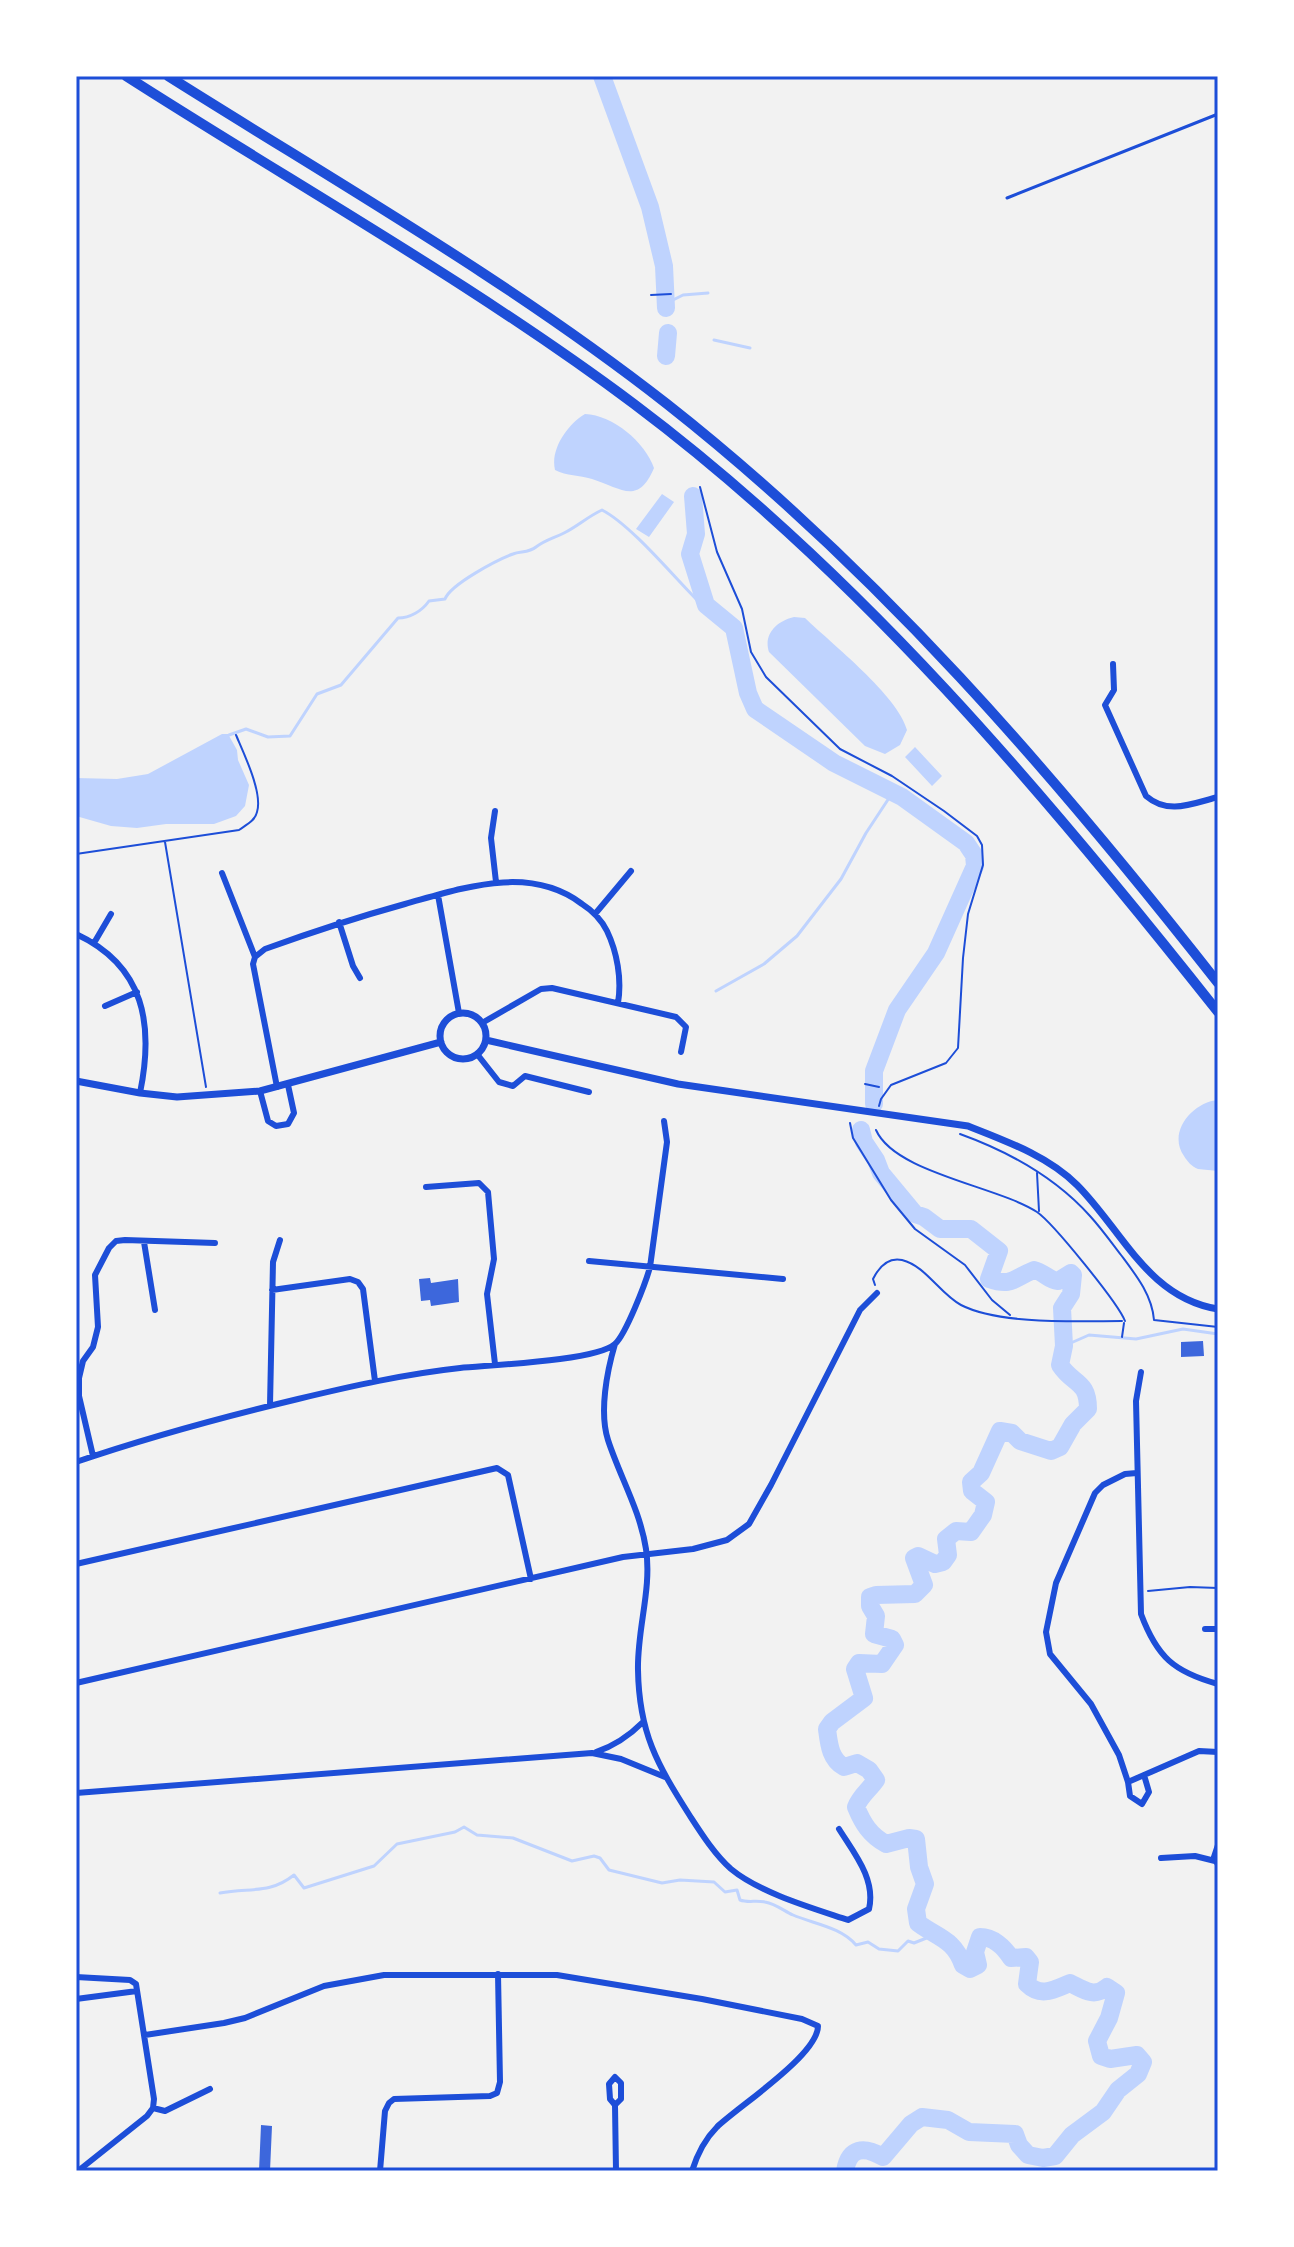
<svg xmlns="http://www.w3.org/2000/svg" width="1294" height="2247" font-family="'Sofia Sans Condensed',sans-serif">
<rect width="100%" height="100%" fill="#f2f2f2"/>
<path fill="#bfd3fe" d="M585 414C613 415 645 442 654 468 638 506 621 488 592 479 579 475 567 476 555 470 550 449 568 424 585 414Z
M662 494 674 502 649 537 636 529Z
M794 617 805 618C832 644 898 696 907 730L900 745 885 754 865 746 769 652C763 634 777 621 794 617Z
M222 734H228L237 750 238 760 249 785 245 806 236 816 214 824H166L137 828 111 826 76 816V778L117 779 148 774Z
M915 747 942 776 932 786 905 757Z
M1218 1100V1171C1212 1170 1204 1170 1198 1169 1192 1167 1187 1161 1184 1156 1167 1132 1193 1102 1218 1100Z"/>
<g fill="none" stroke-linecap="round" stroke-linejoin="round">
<path stroke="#bfd3fe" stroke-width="3" d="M665 304 683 295 708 293
M714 340 750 348
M229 735 246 729 268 737 290 736 317 694 341 685 398 618C410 618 422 611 429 601L445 599C451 584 497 560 513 554 520 551 529 553 536 547 545 540 554 538 564 533 578 526 587 517 602 510 631 525 673 576 697 600L706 605
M716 991 764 964 797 936 841 879 866 833 893 792
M1064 1346 1089 1335 1136 1339 1183 1329 1218 1334
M220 1893C248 1887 269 1895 294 1875L304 1888 374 1866 397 1844 455 1832 464 1827 477 1835 513 1838 572 1861 594 1856 600 1858 609 1870 662 1883 680 1880 714 1882 725 1892 737 1890 740 1900C748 1903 756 1900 765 1902 776 1904 784 1911 793 1915 814 1924 841 1927 856 1945L868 1942 879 1949 898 1951 908 1941 914 1943 934 1935"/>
<path stroke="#bfd3fe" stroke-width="18" d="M602 76 650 207 664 266 666 308
M666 356 668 333
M693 496 696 534 690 554 706 605 734 628 748 693 755 709 834 763 902 797 966 843 974 855 975 866 936 953 897 1010 874 1071V1104
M845 2171C849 2147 864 2146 883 2157L911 2124 922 2117 948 2120 969 2132 1015 2134 1019 2145 1028 2155 1043 2158 1055 2156 1072 2135 1103 2112 1118 2090 1138 2074 1143 2062 1137 2055 1110 2059 1101 2056 1097 2041 1109 2018 1116 1993 1107 1987C1094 1998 1084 1990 1070 1983 1055 1989 1041 1998 1027 1984L1030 1962 1026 1957 1011 1958C1004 1947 993 1937 980 1937L975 1952 978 1965 970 1969 963 1965C954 1939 938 1938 918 1923L916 1909 925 1884 919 1867 916 1839 909 1838 886 1844C870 1835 863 1824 856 1807 860 1796 869 1790 876 1780L869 1770 857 1763 844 1767C830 1759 829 1744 827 1729L832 1722 864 1698 855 1669 859 1663 882 1664 895 1645 892 1639 874 1634 876 1616 870 1606V1597L876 1595 915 1594 924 1585 914 1558 918 1556 935 1564 943 1562 948 1555 946 1539 956 1531 971 1532 983 1515 986 1502 972 1491 971 1482 981 1473 1000 1431 1012 1433 1020 1441 1051 1451 1060 1447 1073 1424 1088 1409C1088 1380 1073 1385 1060 1365L1064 1346 1062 1308 1071 1294 1073 1275 1071 1273 1058 1281C1048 1280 1044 1272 1034 1270 1014 1278 1012 1287 989 1279L999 1251 971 1229H940L924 1217 915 1214 881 1173 876 1160 864 1142 861 1130"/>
</g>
<path fill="#3d67dc" d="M430 1278 431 1283 458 1279 459 1302 431 1306 430 1300 421 1301 419 1279Z
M1203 1341 1204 1356 1181 1357V1342Z
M261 2125 272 2126 270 2171H259Z"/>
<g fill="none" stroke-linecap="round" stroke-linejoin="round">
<path stroke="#1d4ed8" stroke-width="2" d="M651 295 671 294
M700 487 717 552 742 609 751 652 766 677 840 749 892 776 944 811 977 836 982 845 983 865 968 914 963 958 958 1048 946 1063 891 1085 881 1099 879 1106
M165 842 206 1087
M76 854 239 830C246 825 255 821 257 812 263 793 244 754 236 735
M865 1084 879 1087
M850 1123 853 1138 891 1200 915 1229 965 1265 992 1300 1010 1315
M876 1130C895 1173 997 1186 1037 1212 1053 1223 1118 1303 1125 1321
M960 1134C1007 1151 1056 1178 1090 1216 1101 1228 1111 1242 1121 1255 1136 1275 1152 1295 1154 1320L1218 1327
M1037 1173 1039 1211
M875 1285 873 1279C879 1267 888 1257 902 1260 926 1266 940 1294 961 1305 1000 1325 1079 1321 1122 1321
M1122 1337 1124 1323
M1148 1591 1190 1587 1218 1588"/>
<path stroke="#1d4ed8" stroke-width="3" d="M1007 198 1218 114"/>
<path stroke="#1d4ed8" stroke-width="6" d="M1113 664 1114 690 1105 705 1146 796C1168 815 1191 804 1218 797
M495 811 491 838 496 882
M222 873 255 957
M438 895 459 1013
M595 914 631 871
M339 922 353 966 360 978
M76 934C145 966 154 1025 140 1093
M94 943 111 914
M105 1006 137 992
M482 1023 541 989 552 988 676 1017 686 1027 681 1052
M477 1054 499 1082 513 1086 525 1076 589 1092
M277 1087 253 964 255 957 265 949C312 932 358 917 405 904 463 888 529 864 582 904 593 911 601 919 607 931 617 952 622 979 618 1003
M260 1091 268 1121 276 1126 288 1124 294 1113 288 1085
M426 1187 479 1183 488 1192 494 1259 487 1294 495 1364
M144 1242 155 1310
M589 1261 783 1279
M272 1290 350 1279 358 1282 363 1289 375 1381
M615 1344C607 1371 599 1412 608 1440 620 1477 640 1510 646 1549 652 1589 637 1629 638 1670 639 1733 657 1764 690 1816 701 1833 715 1855 731 1869 760 1893 812 1908 848 1920L869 1909C876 1879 854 1853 839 1829
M1141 1372 1136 1401 1141 1614C1157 1657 1174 1672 1218 1684
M270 1405 273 1262 280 1240
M93 1456 79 1396V1378L83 1361 93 1347 98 1327 95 1275 109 1248 116 1241 125 1240 215 1243
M76 1462C149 1437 223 1417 298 1399 352 1386 405 1374 460 1368 489 1365 596 1361 615 1344 626 1334 646 1282 650 1267L667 1142 664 1121
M1137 1473 1125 1474 1103 1485 1095 1493 1056 1583 1046 1632 1050 1654 1091 1704 1119 1755 1128 1782 1199 1751 1218 1752
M76 1564 497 1468 508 1475 531 1579
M1205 1629H1218
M76 1683 623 1557 693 1549 727 1540 749 1524 771 1485 860 1310 877 1293
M596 1752C614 1746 630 1735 643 1722
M1128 1782 1130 1796 1142 1804 1149 1792 1144 1775
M76 1793 592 1753 621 1759 665 1777
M1218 1845 1214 1857 1218 1865
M1161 1858 1195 1856 1215 1861
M76 1977 130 1980 136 1984 154 2099 153 2108 147 2116 78 2171
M76 1999 137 1991
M145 2035 224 2023 245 2018 324 1986 384 1975H557L702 1999 802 2019 818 2026C818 2055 739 2106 717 2127 705 2139 697 2155 692 2171
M615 2105 610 2099 609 2084 615 2077 621 2083V2099L615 2105 616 2171
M153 2108 165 2111 210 2089
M380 2171 385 2111 389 2103 394 2099 490 2096 497 2093 500 2082 498 1974"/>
<path stroke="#1d4ed8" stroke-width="7" d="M440 1036a23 23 0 1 1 46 0a23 23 0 1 1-46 0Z
M486 1040 678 1084 968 1126C1006 1141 1048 1156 1077 1185 1122 1230 1148 1298 1218 1309
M76 1081 140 1093 177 1097 260 1091 441 1042"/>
<path stroke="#1d4ed8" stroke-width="10" d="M126 76C296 185 472 283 634 404 859 573 1044 792 1218 1012
M168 76C336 182 510 281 667 404 878 570 1053 773 1218 983"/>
</g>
<rect width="1294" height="2247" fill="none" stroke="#ffffff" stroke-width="156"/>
<rect x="78" y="78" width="1138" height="2091" fill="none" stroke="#1d4ed8" stroke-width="3"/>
</svg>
